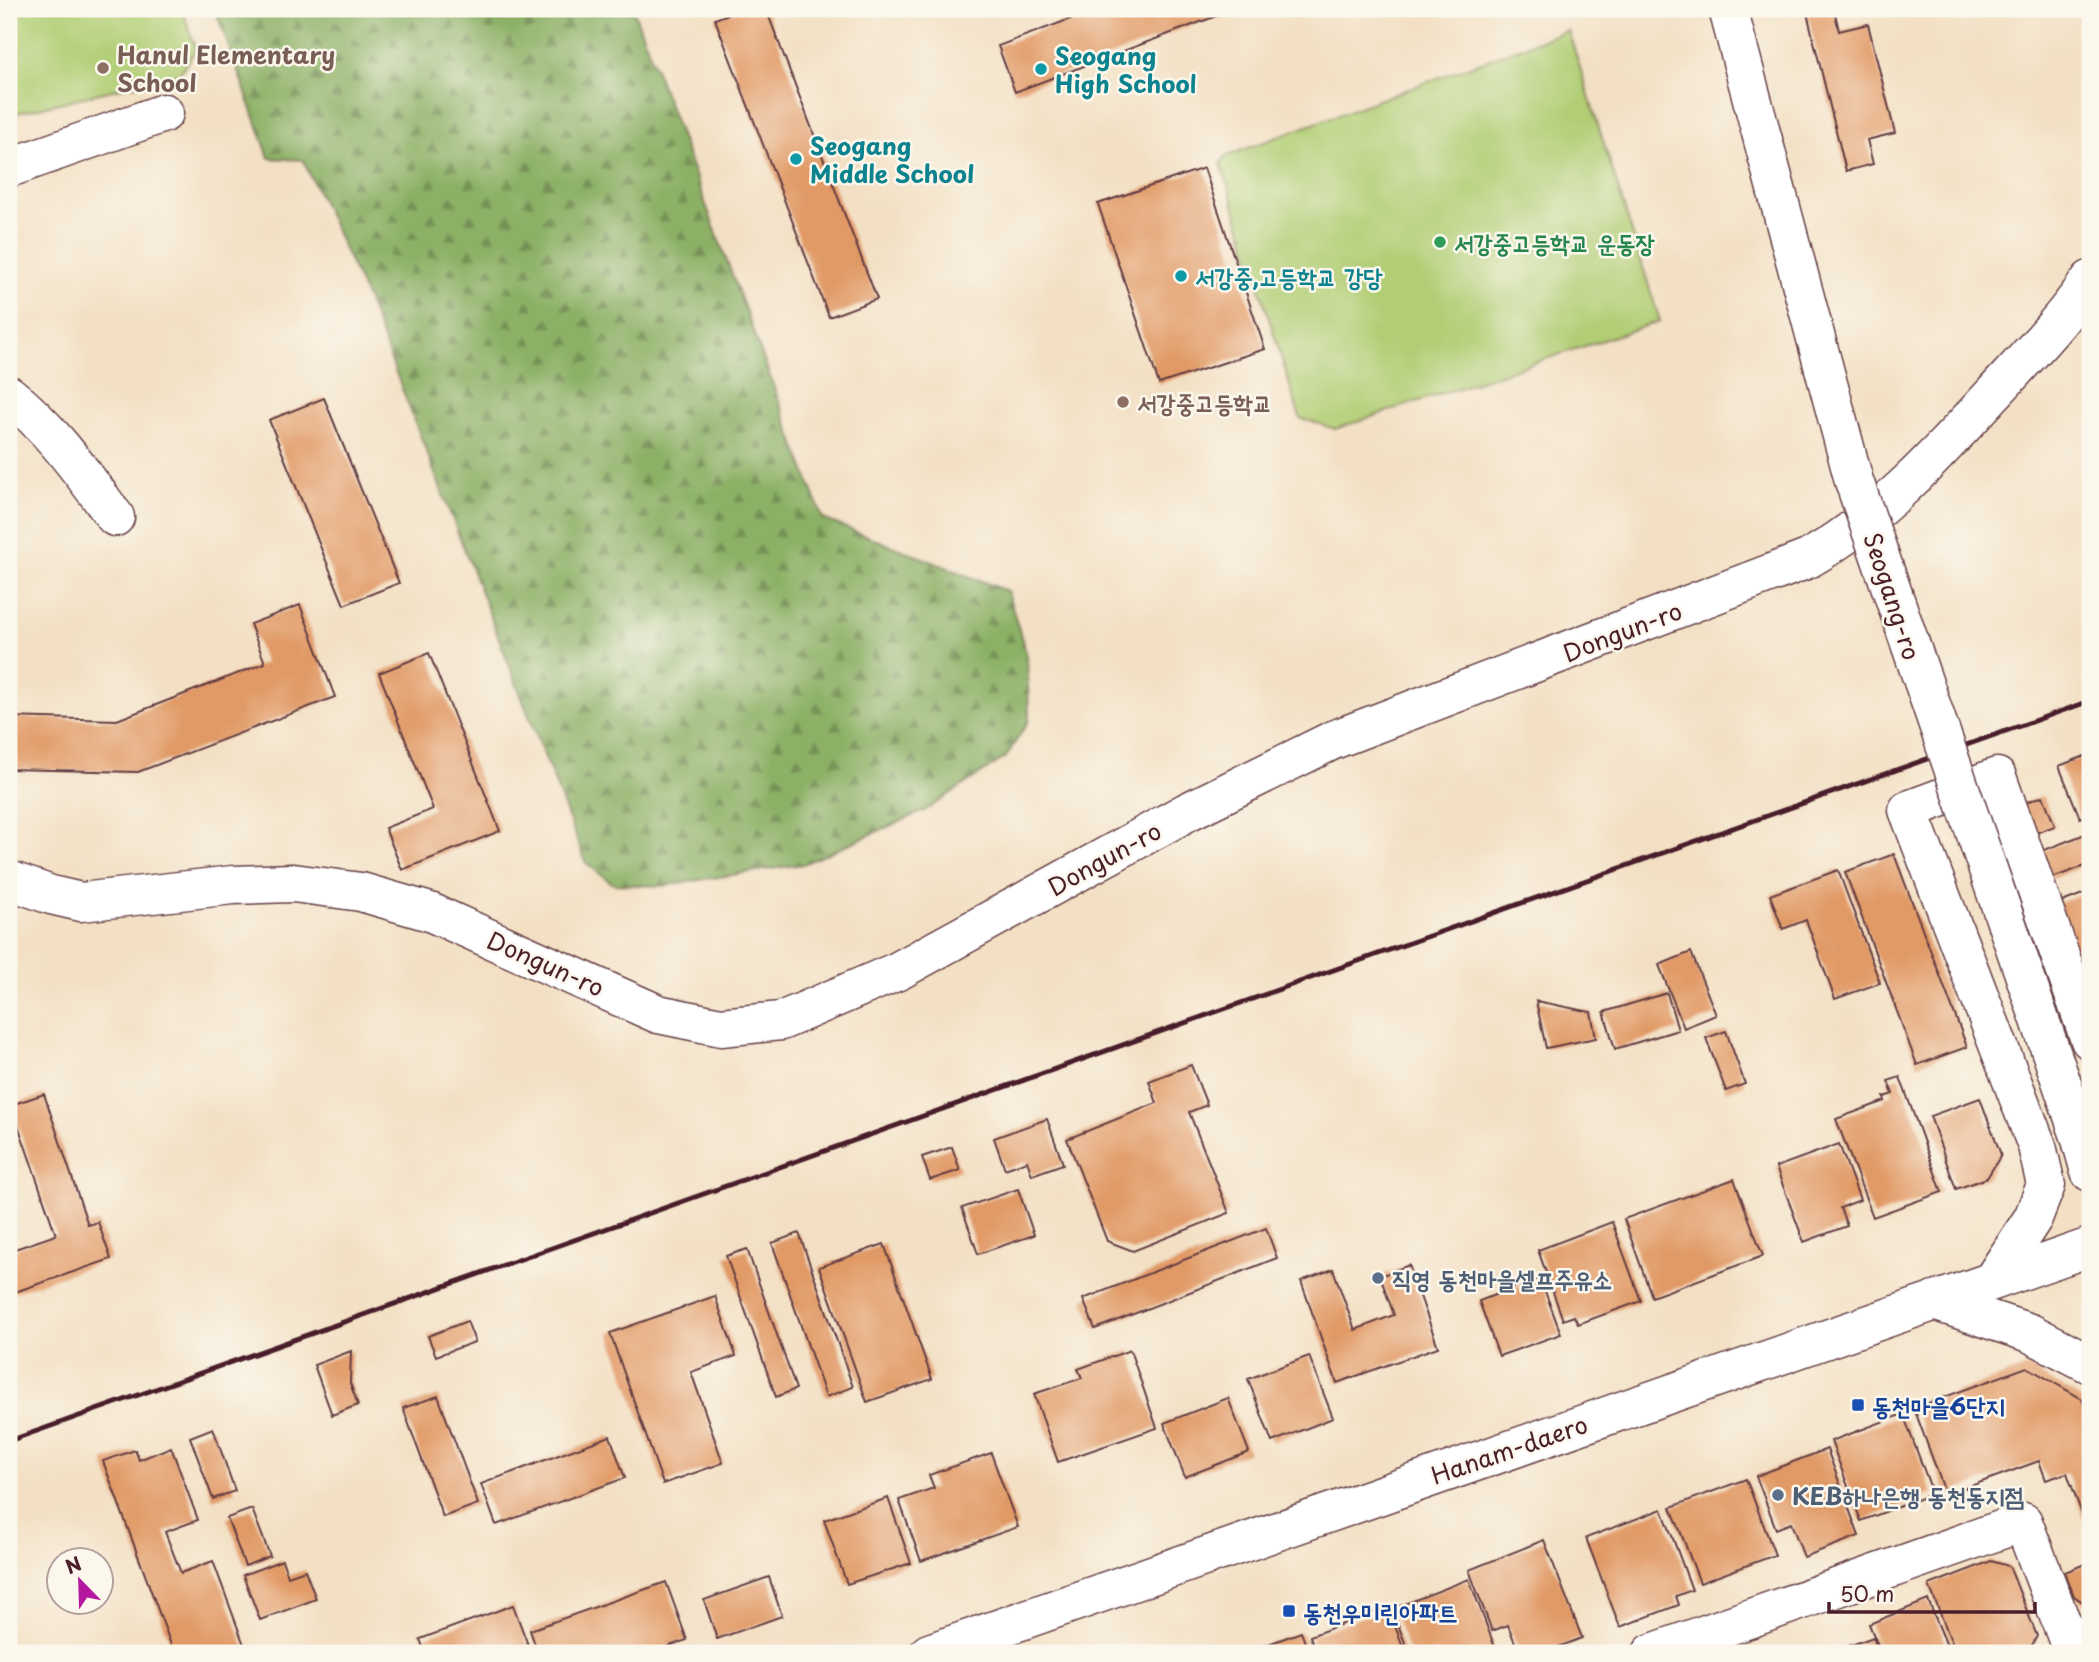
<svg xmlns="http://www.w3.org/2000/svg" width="2099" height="1662" font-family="'Playpen Sans','Poor Story',sans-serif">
<defs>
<pattern id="forest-firs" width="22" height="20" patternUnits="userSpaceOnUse" patternTransform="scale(1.75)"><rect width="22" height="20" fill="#8cb166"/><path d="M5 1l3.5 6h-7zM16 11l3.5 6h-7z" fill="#748f54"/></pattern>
</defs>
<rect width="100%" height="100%" fill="#fbf7ec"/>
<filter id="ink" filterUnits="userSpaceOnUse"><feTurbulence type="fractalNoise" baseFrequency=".0143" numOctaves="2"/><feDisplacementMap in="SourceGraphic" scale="14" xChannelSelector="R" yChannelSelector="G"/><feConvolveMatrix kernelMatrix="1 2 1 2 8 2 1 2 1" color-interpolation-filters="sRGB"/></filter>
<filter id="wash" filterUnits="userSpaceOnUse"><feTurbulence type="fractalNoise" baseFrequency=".00686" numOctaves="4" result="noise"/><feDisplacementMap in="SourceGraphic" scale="28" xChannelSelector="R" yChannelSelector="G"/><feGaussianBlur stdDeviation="1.57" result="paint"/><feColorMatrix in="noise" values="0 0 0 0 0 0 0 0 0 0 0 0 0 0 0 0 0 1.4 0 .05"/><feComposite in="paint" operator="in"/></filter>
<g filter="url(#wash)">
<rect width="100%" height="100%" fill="#f3e0c4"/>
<path fill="url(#forest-firs)" stroke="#6b6848" stroke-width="2" d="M215 9H633L823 519 1007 591 1027 656 1029 720 1006 757 924 811 803 864 661 886 613 884 586 863 368 301 303 160 269 158C252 107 233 59 215 9Z"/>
<path fill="#b1ce75" stroke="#7e7650" stroke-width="2" d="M9 9H182L196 49 179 74 9 115Z
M1568 30 1660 321 1335 429 1300 418 1221 163 1226 156Z"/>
<g id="blocks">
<path fill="#e19965" d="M742 9H766L877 299 829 317 715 19Z
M1097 9H1235L1015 92 998 46Z
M1823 9H1834L1839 31 1868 24 1895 133 1867 140 1873 164 1846 171 1807 13Z
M1204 168 1265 349 1159 384 1098 204Z
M324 398 399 583 344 605 269 420Z
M300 605 335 697 138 772 9 769V717L117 720 265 663 250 624Z
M429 653 500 831 402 870 385 828 433 809 379 673Z
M2090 754V814L2080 818 2059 766Z
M2043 796 2055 826 2033 834 2021 804Z
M2090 832V864L2052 878 2042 851Z
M1894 854 1967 1047 1917 1065 1845 872Z
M1838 870 1880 983 1835 999 1806 920 1783 929 1770 895Z
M2090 891V982L2088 983 2057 904Z
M1691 952 1716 1015 1684 1028 1659 965Z
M1667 993 1678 1030 1615 1049 1604 1012Z
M1536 1001 1591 1012 1596 1038 1546 1048Z
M1726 1031 1745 1084 1726 1091 1706 1038Z
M1191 1065 1207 1105 1189 1112 1229 1213 1133 1251 1107 1241 1067 1139 1157 1103 1149 1081Z
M1900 1077 1942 1192 1873 1217 1836 1119 1885 1101 1884 1097 1893 1094 1888 1081Z
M44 1094 88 1225 98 1222 111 1259 9 1294V1251L56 1235 11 1105Z
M1980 1098 2001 1155 1987 1178 1956 1189 1930 1116Z
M1047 1119 1063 1164 1032 1175 1027 1161 1005 1169 994 1138Z
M1839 1144 1860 1200 1840 1208 1847 1226 1804 1242 1776 1167Z
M952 1147 960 1170 930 1180 922 1157Z
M1734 1179 1763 1256 1652 1297 1624 1219Z
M1018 1189 1034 1235 978 1254 962 1208Z
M1612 1222 1641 1301 1578 1324 1574 1316 1563 1320 1538 1250Z
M1266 1228 1277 1258 1095 1329 1083 1299Z
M799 1233 853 1387 826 1397 772 1243Z
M884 1244 932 1379 867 1402 819 1267Z
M747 1249 796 1389 776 1397 726 1256Z
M1409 1265 1438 1347 1337 1383 1301 1281 1333 1269 1355 1330 1394 1315 1380 1276Z
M1540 1278 1561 1334 1499 1356 1479 1301Z
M715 1296 736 1356 691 1372 723 1463 663 1484 610 1333Z
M467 1321 475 1342 436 1356 428 1336Z
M1130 1350 1157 1428 1058 1462 1034 1394 1082 1378 1078 1369Z
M351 1351 350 1383 358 1405 332 1415 314 1365Z
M1309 1356 1333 1418 1272 1442 1248 1379Z
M2027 1367 2082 1399 2090 1423V1536L2067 1473 2046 1480 2039 1461 1946 1495 1914 1408Z
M438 1396 478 1504 443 1517 403 1408Z
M1228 1398 1249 1452 1185 1477 1164 1423Z
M1903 1414 1933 1494 1861 1521 1831 1441Z
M213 1428 235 1491 213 1499 190 1437Z
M610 1436 625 1478 496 1525 481 1484Z
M171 1447 198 1520 165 1532 181 1573 213 1561 247 1653H174L103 1461 135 1450 139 1460Z
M1827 1449 1859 1536 1804 1557 1791 1523 1776 1529 1756 1476Z
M991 1453 1018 1527 921 1561 899 1500 934 1488 929 1475Z
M1746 1479 1775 1555 1700 1583 1671 1507Z
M888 1498 911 1563 847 1584 824 1520Z
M252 1509 270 1556 245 1566 227 1518Z
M1662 1509 1692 1590 1676 1596 1679 1605 1620 1627 1586 1538Z
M1544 1540 1582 1638 1543 1653H1519L1508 1625 1492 1631 1469 1570Z
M282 1560 288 1576 305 1570 316 1599 260 1620 243 1575Z
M1991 1561 2009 1566 2037 1636 2029 1651 2024 1653H1956L1929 1585Z
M2090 1562V1607L2074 1596 2065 1572Z
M769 1577 782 1616 717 1639 704 1600Z
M1469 1579 1497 1653H1409L1392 1609Z
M666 1582 687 1640 649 1653H538L530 1630Z
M1928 1600 1950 1653H1881L1869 1624Z
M513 1605 531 1653H425L420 1639Z
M1388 1607 1405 1653H1316L1310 1636Z
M1301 1632 1309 1653H1244Z
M1873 1637 1879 1653H1830Z"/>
</g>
</g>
<g filter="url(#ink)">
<use href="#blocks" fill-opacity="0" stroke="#633c42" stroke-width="2"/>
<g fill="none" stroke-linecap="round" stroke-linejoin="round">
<g stroke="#633c42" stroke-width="41">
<path id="minor" d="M9 168 164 113
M9 395C52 429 82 473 115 517
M9 880 51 895 81 902 233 885 293 883 361 892 430 912 658 1014 721 1027 781 1021 898 971 1187 812 1333 740 1808 559C1880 518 1937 455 1992 395 2026 358 2062 321 2090 280
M1992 1281 2033 1218 2046 1185 2037 1146 1908 810 1997 777 2090 1040
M1652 1653 2023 1522 2073 1653"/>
</g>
<g stroke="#633c42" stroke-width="41">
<path id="major" d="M2080 1136 2090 1172
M1934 1301 2030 1333 2090 1364
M929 1653 2090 1247"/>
</g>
<use href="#minor" stroke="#fff" stroke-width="38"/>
<use href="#major" stroke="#fff" stroke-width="38"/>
<path stroke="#4a1f2b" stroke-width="5" d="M9 1441 2090 701"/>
<g stroke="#633c42" stroke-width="41" stroke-linecap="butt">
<path id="major-bridge" d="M1728 9 1854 481 2080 1136"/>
</g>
<use href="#major-bridge" stroke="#fff" stroke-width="38"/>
</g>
</g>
<g fill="#8d6e63" stroke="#fbf7ec" stroke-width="2.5">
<circle cx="103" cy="68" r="7"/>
<circle cx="1123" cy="402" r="7"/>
</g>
<g fill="#0f9aa8" stroke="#fbf7ec" stroke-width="2.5">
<circle cx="1041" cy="69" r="7"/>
<circle cx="796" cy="159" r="7"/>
<circle cx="1181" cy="276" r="7"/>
</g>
<circle fill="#2e9e5b" stroke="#fbf7ec" stroke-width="2.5" cx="1440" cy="242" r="7"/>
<g fill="#5c6f8a" stroke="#fbf7ec" stroke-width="2.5">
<circle cx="1378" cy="1278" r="7"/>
<circle cx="1778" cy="1495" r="7"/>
</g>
<g fill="#1a4fb4" stroke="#fbf7ec" stroke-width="2.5">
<rect x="1851" y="1398" width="14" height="14" rx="3.5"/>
<rect x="1282" y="1604" width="14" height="14" rx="3.5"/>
</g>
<g text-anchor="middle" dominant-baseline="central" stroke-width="5" stroke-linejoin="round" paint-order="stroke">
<g font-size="24" font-weight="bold" fill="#785e54" stroke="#fbf7ec" text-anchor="start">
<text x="117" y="54">Hanul Elementary<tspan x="117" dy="28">School</tspan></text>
<text x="1137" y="402">서강중고등학교</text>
</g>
<g font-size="24" font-weight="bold" fill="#0d838f" stroke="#fbf7ec" text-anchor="start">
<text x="1055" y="55">Seogang<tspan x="1055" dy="28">High School</tspan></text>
<text x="810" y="145">Seogang<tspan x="810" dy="28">Middle School</tspan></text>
<text x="1195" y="276">서강중,고등학교 강당</text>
</g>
<g font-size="24" font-weight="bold" fill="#27864d" stroke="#fbf7ec" text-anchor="start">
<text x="1454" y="242">서강중고등학교 운동장</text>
</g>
<g font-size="24" fill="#4a1f2b" stroke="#fbf7ec">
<text transform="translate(1893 596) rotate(72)">Seogang-ro</text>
<text transform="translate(1622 631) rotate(-21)">Dongun-ro</text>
<text transform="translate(1104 858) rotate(-29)">Dongun-ro</text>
<text transform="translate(546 963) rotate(24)">Dongun-ro</text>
<text transform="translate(1509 1449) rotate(-19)">Hanam-daero</text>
</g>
<g font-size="24" font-weight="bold" fill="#4e5e75" stroke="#fbf7ec" text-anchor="start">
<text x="1392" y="1278">직영 동천마을셀프주유소</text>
<text x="1792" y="1495">KEB하나은행 동천동지점</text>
</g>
<g font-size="24" font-weight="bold" fill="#164399" stroke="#fbf7ec" text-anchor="start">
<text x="1872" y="1405">동천마을6단지</text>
<text x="1303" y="1611">동천우미린아파트</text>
</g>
</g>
<rect width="2099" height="1662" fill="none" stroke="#fbf7ec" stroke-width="35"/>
<g transform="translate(80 1581) rotate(337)"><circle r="33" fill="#fbf7ec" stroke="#b4a19f" stroke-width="2"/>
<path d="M0-5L12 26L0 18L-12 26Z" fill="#b5179e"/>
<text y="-10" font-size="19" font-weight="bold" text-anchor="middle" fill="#4a1f2b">N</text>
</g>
<path d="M1829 1602v10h206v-10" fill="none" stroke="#4a1f2b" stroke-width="3.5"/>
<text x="1840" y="1602" font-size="21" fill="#4a1f2b" stroke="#fbf7ec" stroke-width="5" paint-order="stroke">50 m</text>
</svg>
